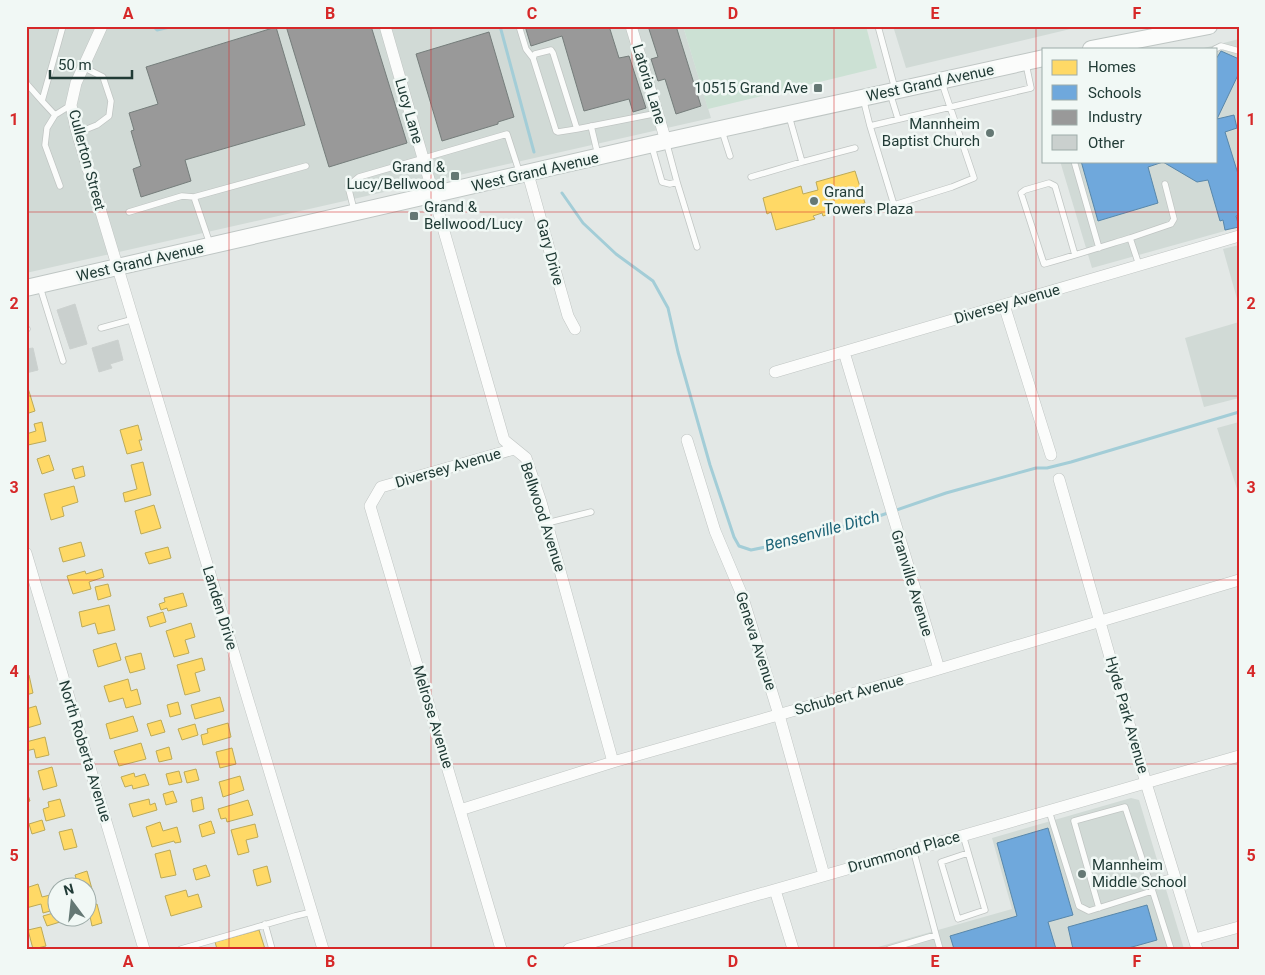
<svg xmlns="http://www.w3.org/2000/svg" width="1265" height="975" font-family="Roboto,sans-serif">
<rect width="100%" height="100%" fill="#e3e8e6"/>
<path fill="#d1dad6" d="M26 26H683L711 118 26 273Z
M893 26H1083L906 68Z
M1239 39V227L1092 268 1060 161H1216V49H1200Z
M1239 245V306L1223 249Z
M1239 322V398L1204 407 1185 338Z
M1239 422V495L1217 428Z
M1131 798 1139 800 1184 949H871L1012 909 992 838Z"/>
<path fill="#cce1d4" d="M683 26H866L877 68 708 109Z"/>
<path fill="#ffd966" stroke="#bcaa58" d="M855 171 865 203 823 216 822 213 813 216 815 219 776 230 771 212 767 214 763 198 801 186 803 194 818 190 816 182Z
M28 388 35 411 26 414V389Z
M42 422 46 441 28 445 26 434 36 431 34 424Z
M138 425 142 440H139L142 450 127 454 120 430Z
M49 455 54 470 42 474 37 459Z
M143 462 151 495 125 502 123 493 137 489 131 465Z
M83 466 85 476 75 479 72 469Z
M74 486 78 502 62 507 64 516 51 520 44 494Z
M154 505 161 528 141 534 135 511Z
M81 542 85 556 63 562 59 548Z
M168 547 171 558 149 564 145 553Z
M102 569 104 577 89 582 91 589 73 594 67 576 85 571 86 574Z
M108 584 111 596 98 600 95 587Z
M183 593 187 606 168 611 167 608 161 610 159 604 165 602 164 598Z
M109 605 115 630 98 634 95 623 82 627 79 612Z
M163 612 166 622 150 627 147 617Z
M191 623 195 637 185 640 189 653 174 657 166 631Z
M116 643 121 660 98 667 93 650Z
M141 653 145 669 130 673 125 657Z
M202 658 205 670 195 673 200 691 185 695 177 665Z
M29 675 33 693 26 695V676Z
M128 679 131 691 137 689 141 704 126 708 123 698 109 702 104 686Z
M220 697 224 711 195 719 191 705Z
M178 702 181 714 170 717 167 705Z
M36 706 41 724 27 728 26 709Z
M133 716 138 731 110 739 106 724Z
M161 720 165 732 151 736 147 724Z
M228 723 231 737 203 745 201 735 208 733 207 729Z
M195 724 198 735 182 740 178 729Z
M45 737 49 755 36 758 34 749 26 751V742Z
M141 743 146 759 119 766 114 751Z
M169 747 172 759 159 762 156 751Z
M232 748 236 764 220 768 216 752Z
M52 767 57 786 43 790 38 771Z
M196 769 199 780 187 783 184 772Z
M179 771 182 782 169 785 166 774Z
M134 773 135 777 145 774 149 785 133 789 132 785 125 787 121 777Z
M240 776 244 790 223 797 219 782Z
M26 789 30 801 26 802Z
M173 791 177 802 166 805 163 794Z
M202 797 204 809 193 812 191 800Z
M60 799 65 816 46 821 43 809 49 807 48 802Z
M149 799 150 805 155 803 157 810 133 817 129 804Z
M248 800 253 815 227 822 226 818 221 819 218 809Z
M42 820 45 830 32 834 29 824Z
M211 821 215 833 202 837 199 825Z
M160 822 163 831 177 827 181 842 175 843 174 841 152 847 146 827Z
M255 824 258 837 246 840 249 852 238 855 231 830Z
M72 829 77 847 64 850 59 832Z
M170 850 176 875 161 878 155 854Z
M206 865 210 876 196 880 193 869Z
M267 866 271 882 257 886 253 870Z
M87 871 92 889 88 890V888H79L75 875Z
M38 884 42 897 50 895 54 910 43 913 41 904 26 908V888Z
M186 890 188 897 198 894 202 907 171 916 165 896Z
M97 904 102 923 92 926 88 907Z
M57 912 60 922 47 926 43 916Z
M41 927 46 946 33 949 28 930Z
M259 930 265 949H217L215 942Z"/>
<path fill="#6fa8dc" stroke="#5887aa" d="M1221 51 1239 59V73L1217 119 1234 115 1237 128 1225 132 1239 177V215L1236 216 1239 227 1225 230 1223 220 1220 221 1208 180 1197 182 1163 162 1148 167 1158 203 1098 221 1081 161H1216V59Z
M1048 828 1073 915 1048 922 1056 949H954L950 936 1017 916 997 843Z
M1147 905 1157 940 1125 949H1073L1068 927Z"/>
<path fill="#999" stroke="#757d7b" d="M286 26H371L407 143 329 167Z
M525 26H609L619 58 629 56 646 108 633 112 629 99 584 111 562 36 531 46Z
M648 26H676L701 106 676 114 665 79 658 81 651 59 658 57Z
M276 27 305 125 185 160 191 181 141 197 133 169 141 166 131 131 134 130 129 113 158 104 146 67Z
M489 32 514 117 498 122V124L442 141 416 54Z"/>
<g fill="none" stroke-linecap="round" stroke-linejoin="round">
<path stroke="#a3cdd7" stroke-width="3" d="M153 26 157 30 174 26
M500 26 534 152
M562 193 583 223 616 254 653 281 668 308 678 352 710 465 734 537 739 546 751 550 786 543 879 516 946 493 1036 468H1047L1071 462 1239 412"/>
</g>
<path fill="#cad0ce" stroke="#ccd1cf" d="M75 304 87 344 70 349 57 310Z
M118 340 123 360 110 364 112 368 99 372 92 348Z
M33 348 38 370 26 373V349Z"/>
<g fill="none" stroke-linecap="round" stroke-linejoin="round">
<g stroke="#c0c5c3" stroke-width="7">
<path id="lane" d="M63 26 42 101 55 115 71 105
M519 26 526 49 533 58
M878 26 895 89
M1215 49 1221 46 1239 51
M26 81 27 84 42 101
M890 93 898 119
M863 98 870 126 1031 88 1026 64
M55 115 47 128 45 145 60 186
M591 126 598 155
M870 126 894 205 952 187 974 178 942 83
M577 129 558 132 556 131 533 58 535 54 551 50 553 53 577 129 658 113
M722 131 730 156
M77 133 97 125 109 116 111 101 103 77 83 67
M652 147 662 182 670 184 677 182 666 141
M1074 161 1099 248
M802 162 855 148
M751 177 802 162 789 116
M677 182 697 247
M194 197 306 166
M354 210 348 186 359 177 507 134 520 174
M129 212 182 196 194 197 210 244
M1075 255 1055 186 1049 183 1025 190 1021 193 1044 264C1073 256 1101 247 1130 238
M1139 265 1130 238 1171 224 1174 219 1165 184
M40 287 63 361
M101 328 134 319
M26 330 27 329
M547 523 591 512
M1049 811 1079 906 1089 911 1152 891
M963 835 985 910 958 919 941 862 968 853
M913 849 936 935
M1099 908 1074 821 1125 807 1150 883
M265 924 272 949
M181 949 295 916 312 912
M889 949 936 935 940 949
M1171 949 1150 883 1175 876"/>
</g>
<g stroke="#c0c5c3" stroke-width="12">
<path id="street" d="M102 26 76 83 71 105 76 129 323 949
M385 26 504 440 526 458 541 502 613 762
M631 26 666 141
M528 174 568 316 575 329
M1004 305 1051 455
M844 352 939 669
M775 372 1239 236
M687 440 715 531 742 595 779 715 824 875
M1059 479 1146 783 1197 949
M26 553 144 949
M460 810 613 762 929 672 1239 580
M775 890 793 949
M1195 939 1239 927
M501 949 370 506 381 487 514 449
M569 949 1239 756"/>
</g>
<g stroke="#bfc6c4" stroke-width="18">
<path id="secondary" d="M1091 49 1209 26
M26 288 666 141 1044 58"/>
</g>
<use href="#lane" stroke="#fbfcfb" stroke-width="5.5"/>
<use href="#street" stroke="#fbfcfb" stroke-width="11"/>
<use href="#secondary" stroke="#fbfcfb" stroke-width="16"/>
</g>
<path fill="none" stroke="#d62828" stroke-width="1" stroke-opacity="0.55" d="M229 26V949M431 26V949M632 26V949M834 26V949M1036 26V949M26 212H1239M26 396H1239M26 580H1239M26 764H1239"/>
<g fill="#657874" stroke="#f1f8f5" stroke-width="2">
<rect x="813" y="83" width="10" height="10" rx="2.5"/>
<circle cx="990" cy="133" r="5"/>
<rect x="450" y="171" width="10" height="10" rx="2.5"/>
<circle cx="814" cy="201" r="5"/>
<rect x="409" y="211" width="10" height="10" rx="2.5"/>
<circle cx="1082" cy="874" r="5"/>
</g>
<g text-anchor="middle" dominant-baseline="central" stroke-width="5" stroke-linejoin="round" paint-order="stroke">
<g font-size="15" fill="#213b36" stroke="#f1f8f5">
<text transform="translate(930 83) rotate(-12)">West Grand Avenue</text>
<text transform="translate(649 84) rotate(73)">Latoria Lane</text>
<text transform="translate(409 111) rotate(74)">Lucy Lane</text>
<text transform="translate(87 160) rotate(75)">Cullerton Street</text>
<text transform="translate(535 172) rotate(-13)">West Grand Avenue</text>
<text transform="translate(550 252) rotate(75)">Gary Drive</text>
<text transform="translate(140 262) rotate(-13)">West Grand Avenue</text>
<text transform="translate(1007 304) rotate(-16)">Diversey Avenue</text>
<text transform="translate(448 468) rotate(-16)">Diversey Avenue</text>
<text transform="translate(543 517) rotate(72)">Bellwood Avenue</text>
<text transform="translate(912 583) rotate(73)">Granville Avenue</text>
<text transform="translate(220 608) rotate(73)">Landen Drive</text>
<text transform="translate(756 641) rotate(72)">Geneva Avenue</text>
<text transform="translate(849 695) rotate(-16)">Schubert Avenue</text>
<text transform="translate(1127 715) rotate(74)">Hyde Park Avenue</text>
<text transform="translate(433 717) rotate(73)">Melrose Avenue</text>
<text transform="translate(85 751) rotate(73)">North Roberta Avenue</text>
<text transform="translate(904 852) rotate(-16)">Drummond Place</text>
</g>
<g font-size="15" fill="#213b36" stroke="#f1f8f5" text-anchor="end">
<text x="808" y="88">10515 Grand Ave</text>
<text x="980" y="124">Mannheim<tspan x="980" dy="17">Baptist Church</tspan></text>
<text x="445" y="167">Grand &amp;<tspan x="445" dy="17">Lucy/Bellwood</tspan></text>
<text x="824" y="192" text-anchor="start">Grand<tspan x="824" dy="17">Towers Plaza</tspan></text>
<text x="424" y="207" text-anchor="start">Grand &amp;<tspan x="424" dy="17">Bellwood/Lucy</tspan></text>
<text x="1092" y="865" text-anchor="start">Mannheim<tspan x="1092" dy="17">Middle School</tspan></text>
</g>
<g font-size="16" font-style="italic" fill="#1c6377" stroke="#f1f8f5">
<text transform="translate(822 531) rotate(-15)">Bensenville Ditch</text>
</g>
</g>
<rect width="1265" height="975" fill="none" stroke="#f1f8f5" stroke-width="55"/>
<rect x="1042" y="48" width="175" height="115" fill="#f1f8f5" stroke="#9eaca9"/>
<rect x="1052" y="60" width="25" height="15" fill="#ffd966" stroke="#9eaca9"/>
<text x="1088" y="72" font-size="15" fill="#213b36">Homes</text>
<rect x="1052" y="85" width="25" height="15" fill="#6fa8dc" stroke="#9eaca9"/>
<text x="1088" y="98" font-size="15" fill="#213b36">Schools</text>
<rect x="1052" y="110" width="25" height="15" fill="#999999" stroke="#9eaca9"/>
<text x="1088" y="122" font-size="15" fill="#213b36">Industry</text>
<rect x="1052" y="135" width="25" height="15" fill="#cad0ce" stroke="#9eaca9"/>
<text x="1088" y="148" font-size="15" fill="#213b36">Other</text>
<g transform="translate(72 902) rotate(345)"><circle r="24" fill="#f1f8f5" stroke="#9eaca9"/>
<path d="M0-4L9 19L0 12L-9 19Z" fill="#657874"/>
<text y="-8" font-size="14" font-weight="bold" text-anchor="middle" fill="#213b36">N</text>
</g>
<path d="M50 70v8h82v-8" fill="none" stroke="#213b36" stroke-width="2.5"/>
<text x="58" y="70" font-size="15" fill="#213b36" stroke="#f1f8f5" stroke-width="4" paint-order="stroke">50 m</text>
<rect x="28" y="28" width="1210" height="920" fill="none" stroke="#d62828" stroke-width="2"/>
<g font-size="16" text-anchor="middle" font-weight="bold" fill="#d62828">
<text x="128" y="19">A</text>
<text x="330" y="19">B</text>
<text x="532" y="19">C</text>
<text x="733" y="19">D</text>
<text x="935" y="19">E</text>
<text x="1137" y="19">F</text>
<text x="14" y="125">1</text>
<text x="1251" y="125">1</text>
<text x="14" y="309">2</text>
<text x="1251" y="309">2</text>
<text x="14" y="493">3</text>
<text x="1251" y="493">3</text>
<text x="14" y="677">4</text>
<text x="1251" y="677">4</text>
<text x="14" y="861">5</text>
<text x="1251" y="861">5</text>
<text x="128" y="967">A</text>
<text x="330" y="967">B</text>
<text x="532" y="967">C</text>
<text x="733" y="967">D</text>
<text x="935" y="967">E</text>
<text x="1137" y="967">F</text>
</g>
</svg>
